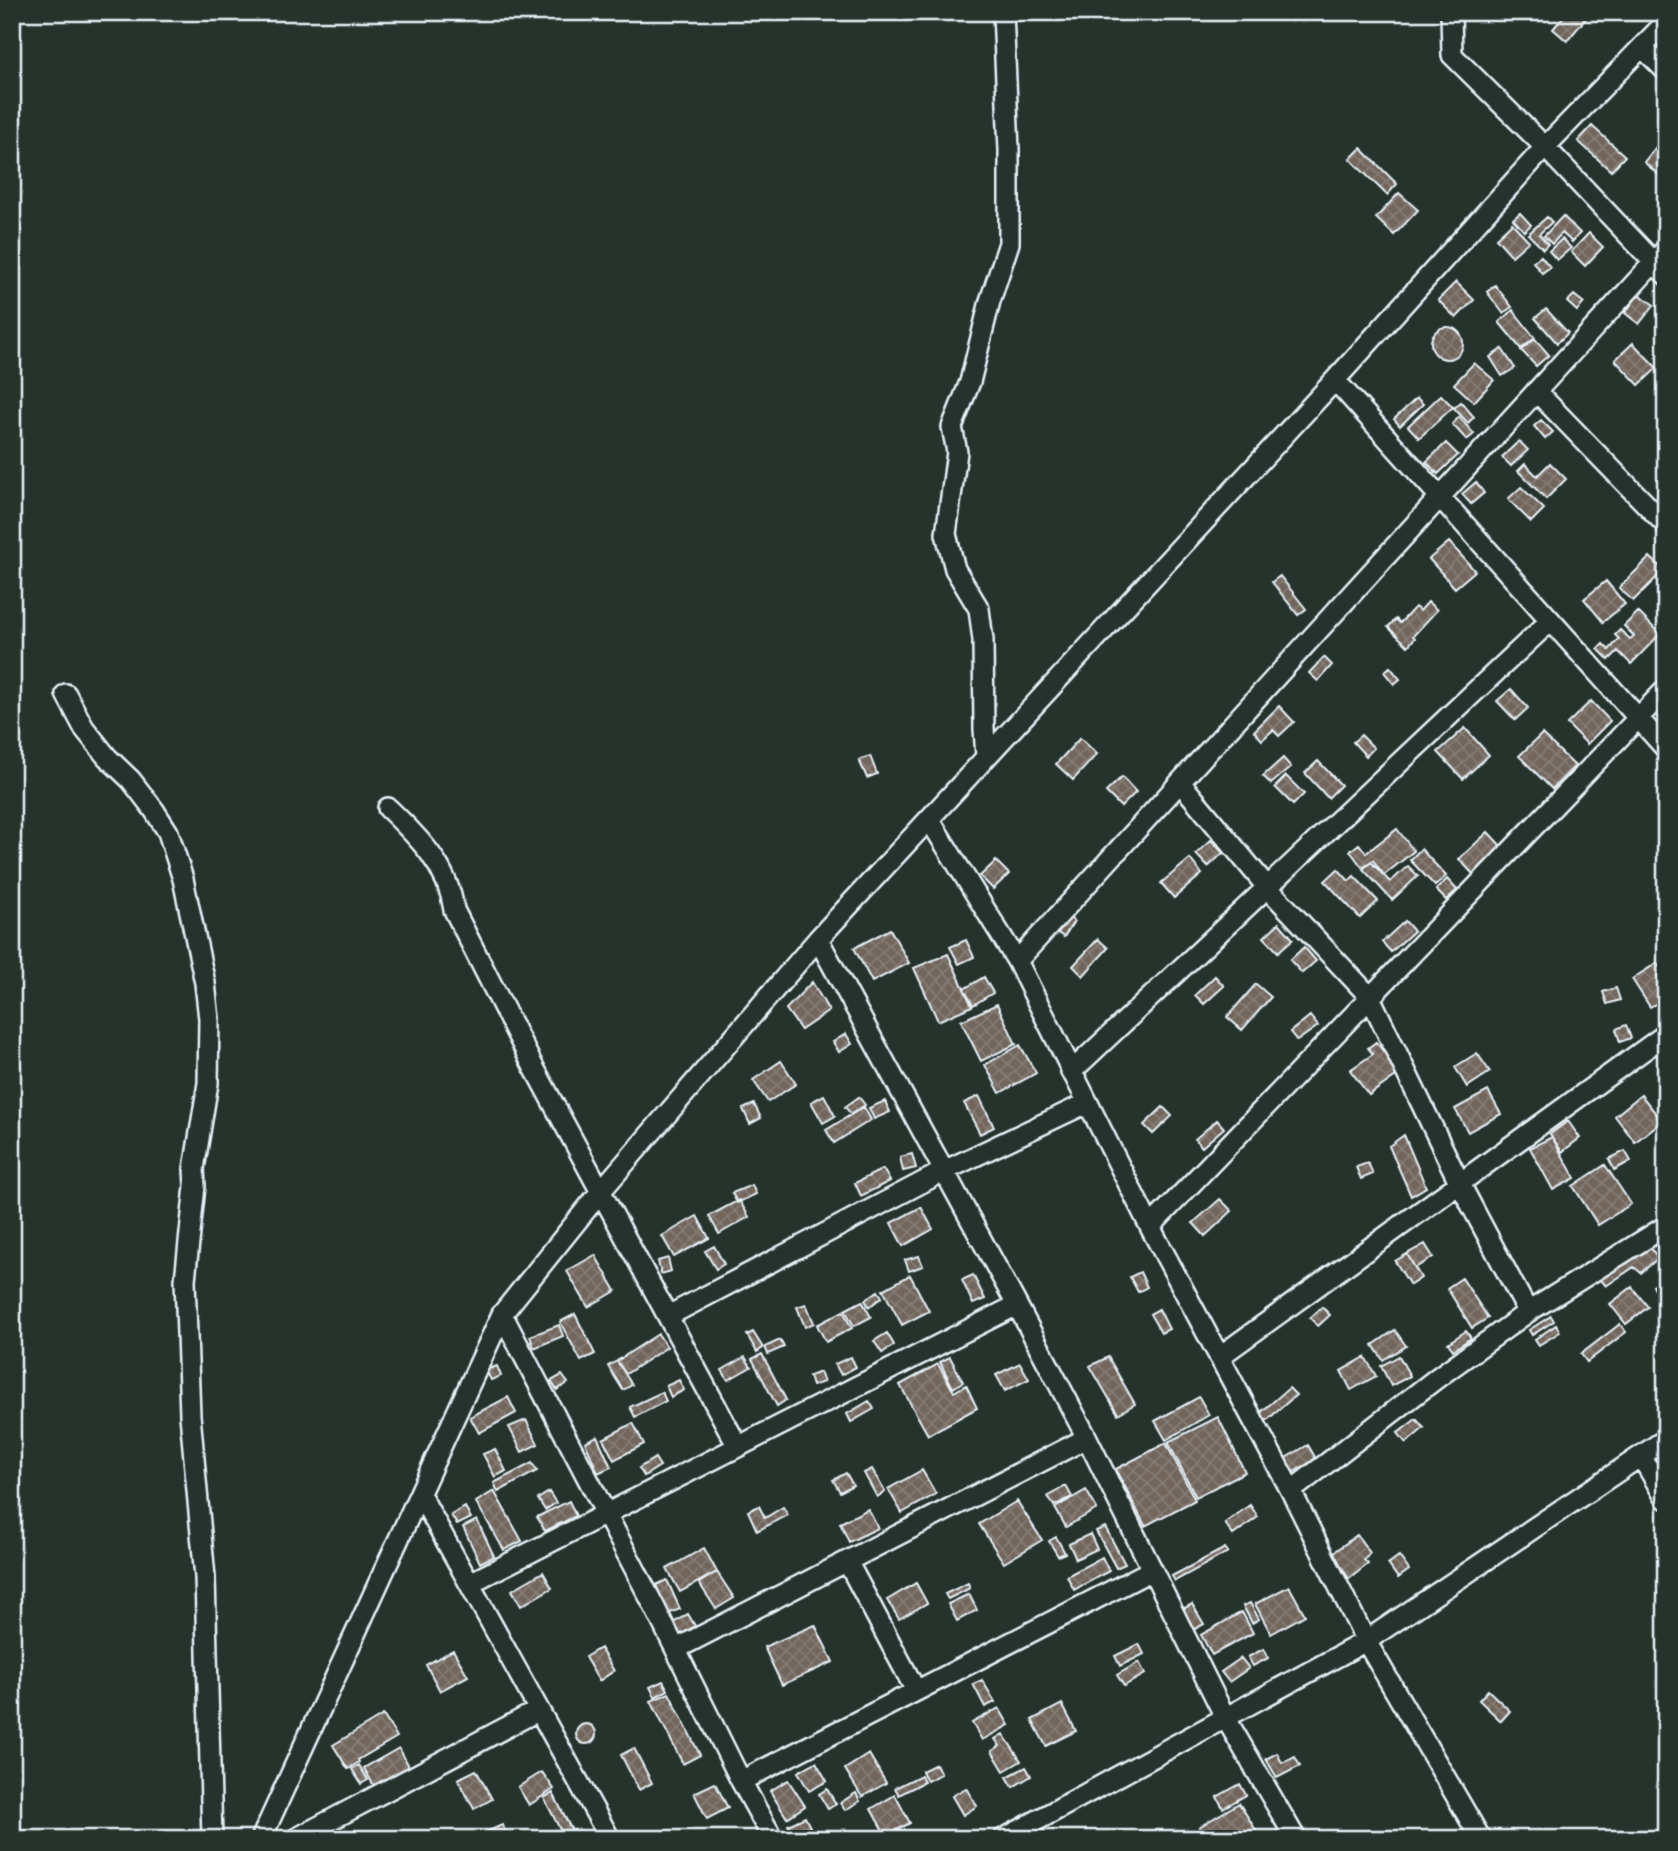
<svg xmlns="http://www.w3.org/2000/svg" width="1678" height="1851" font-family="Kalam,sans-serif">
<defs>
<pattern id="building-cross-hatch" width="8" height="8" patternUnits="userSpaceOnUse" patternTransform="scale(1.75)"><rect width="8" height="8" fill="#71655c"/><path d="M0 0l8 8M0 8l8-8" fill="none" stroke="#857c74"/></pattern>
</defs>
<rect width="100%" height="100%" fill="#26332d"/>
<filter id="ink" filterUnits="userSpaceOnUse"><feTurbulence type="fractalNoise" baseFrequency=".0143" numOctaves="2"/><feDisplacementMap in="SourceGraphic" scale="14" xChannelSelector="R" yChannelSelector="G"/><feConvolveMatrix kernelMatrix="1 2 1 2 8 2 1 2 1" color-interpolation-filters="sRGB"/></filter>
<g filter="url(#ink)">
<path fill="url(#building-cross-hatch)" stroke="#e8f1f8" stroke-width="2" d="M1567 12H1591L1567 41 1553 29Z
M1592 126 1625 156 1611 171 1578 141Z
M1656 147 1666 155V166L1659 175 1644 162Z
M1361 148 1397 184 1387 195 1350 159Z
M1399 193 1418 210 1394 235 1376 218Z
M1520 213 1531 225 1524 231 1513 219Z
M1563 216 1580 233 1572 242 1562 233 1552 244 1544 236Z
M1547 217 1552 222 1539 234 1548 244 1543 249 1528 234Z
M1512 223 1529 241 1512 256 1496 238Z
M1589 233 1603 247 1585 266 1571 252Z
M1562 239 1571 248 1557 260 1549 251Z
M1541 256 1550 267 1542 273 1533 262Z
M1456 282 1474 300 1456 318 1438 300Z
M1495 285 1512 307 1503 313 1487 292Z
M1639 294 1654 305 1639 324 1625 313Z
M1574 295 1584 303 1577 311 1567 302Z
M1546 309 1568 333 1557 343 1535 318Z
M1513 310 1535 338 1521 349 1499 322Z
M1431 343a16 16 0 1 1 32 0a16 16 0 1 1-32 0Z
M1535 339 1549 355 1536 366 1521 350Z
M1633 343 1657 368 1639 385 1615 360Z
M1502 349 1515 368 1502 376 1490 357Z
M1474 363 1494 380 1474 402 1454 384Z
M1441 395 1453 407 1419 438 1408 426Z
M1417 398 1423 404 1400 426 1394 419Z
M1461 402 1474 417 1468 423 1454 408Z
M1459 417 1474 434 1467 440 1452 424Z
M1541 420 1553 432 1545 439 1534 426Z
M1519 441 1528 450 1511 466 1502 457Z
M1446 443 1458 455 1438 474 1426 462Z
M1550 463 1566 479 1546 499 1518 471 1525 464 1537 476Z
M1476 482 1484 493 1471 504 1462 494Z
M1521 487 1544 509 1531 522 1508 499Z
M1449 542 1475 571 1455 588 1429 559Z
M1650 557 1664 570 1633 601 1619 588Z
M1280 576 1306 609 1298 615 1272 582Z
M1606 581 1625 604 1603 622 1584 599Z
M1428 602 1437 610 1413 636 1415 638 1408 646 1388 627 1396 619 1400 623 1415 607 1420 611Z
M1638 612 1660 634 1631 664 1618 651 1609 660 1598 649 1603 644 1609 650 1619 639 1615 635 1620 630 1630 639 1634 636 1624 626Z
M1324 657 1332 665 1318 681 1309 673Z
M1390 667 1400 679 1394 684 1384 672Z
M1511 689 1528 708 1515 720 1497 701Z
M1591 701 1610 721 1587 744 1567 724Z
M1279 706 1294 722 1279 736 1273 730 1262 740 1254 731Z
M1465 728 1489 755 1463 779 1438 752Z
M1542 734 1575 766 1552 789 1519 756Z
M1361 735 1374 748 1366 756 1353 742Z
M1080 738 1097 754 1073 780 1056 764Z
M870 756 877 774 867 778 859 760Z
M1283 758 1291 767 1271 784 1263 776Z
M1318 761 1341 785 1328 798 1305 773Z
M1286 776 1304 794 1293 805 1275 787Z
M1122 777 1136 792 1121 807 1106 792Z
M1397 829 1414 851 1384 875 1373 860 1362 867 1350 851 1359 844 1366 853Z
M1488 832 1502 847 1473 874 1459 859Z
M1211 840 1223 853 1208 867 1196 854Z
M1421 849 1446 876 1435 886 1410 860Z
M1190 859 1202 874 1174 898 1161 883Z
M996 861 1009 874 993 889 980 876Z
M1371 862 1390 882 1408 866 1418 876 1392 900 1363 869Z
M1338 869 1349 881 1354 876 1378 901 1360 918 1325 881Z
M1447 879 1457 890 1446 900 1436 890Z
M1063 914 1074 921 1064 937 1053 930Z
M1405 921 1414 931 1391 952 1382 942Z
M1279 923 1293 939 1278 952 1264 937Z
M890 929 909 963 872 982 854 948Z
M1098 939 1108 948 1083 976 1073 966Z
M966 940 974 957 959 964 950 947Z
M1304 947 1316 961 1302 973 1290 960Z
M948 954 972 1006 938 1021 914 968Z
M1657 963 1666 977V998L1650 1007 1632 979Z
M1215 976 1224 986 1204 1004 1195 995Z
M984 977 993 993 973 1005 964 989Z
M812 982 829 1011 801 1030 786 1009Z
M1256 984 1271 997 1242 1030 1227 1017Z
M1616 988 1620 1000 1607 1004 1603 992Z
M997 1004 1016 1044 981 1061 961 1021Z
M1310 1016 1318 1026 1297 1041 1290 1032Z
M1626 1025 1631 1038 1620 1042 1616 1029Z
M846 1034 852 1044 839 1052 833 1042Z
M1376 1042 1400 1073 1369 1095 1350 1070 1373 1054 1368 1048Z
M1020 1045 1036 1073 1000 1093 985 1065Z
M1477 1053 1490 1072 1467 1087 1455 1067Z
M781 1061 796 1084 768 1102 753 1080Z
M1488 1091 1501 1114 1468 1132 1455 1109Z
M824 1095 835 1116 823 1123 811 1102Z
M1641 1095 1662 1121 1635 1142 1615 1116Z
M979 1096 994 1127 980 1134 964 1103Z
M859 1097 865 1105 851 1114 845 1107Z
M885 1101 890 1112 874 1119 869 1108Z
M754 1104 761 1118 750 1124 743 1109Z
M864 1107 871 1120 834 1143 826 1130Z
M1163 1107 1172 1116 1153 1134 1144 1125Z
M1217 1120 1224 1128 1202 1147 1195 1139Z
M1568 1121 1580 1138 1562 1152 1550 1134Z
M1404 1135 1426 1187 1411 1196 1389 1146Z
M1552 1137 1575 1178 1553 1190 1530 1148Z
M1625 1151 1631 1161 1614 1170 1609 1159Z
M912 1154 916 1168 903 1171 900 1157Z
M1368 1163 1373 1174 1361 1179 1356 1167Z
M1605 1165 1631 1204 1598 1225 1573 1186Z
M883 1169 890 1181 861 1196 855 1183Z
M752 1185 756 1194 737 1203 732 1193Z
M1220 1199 1232 1211 1205 1236 1193 1223Z
M739 1200 749 1217 719 1234 709 1216Z
M921 1207 933 1229 903 1246 891 1223Z
M697 1216 709 1238 674 1257 662 1236Z
M1647 1243 1658 1258 1641 1273 1634 1267 1606 1286 1600 1279Z
M1425 1244 1433 1257 1415 1268 1407 1254Z
M714 1246 724 1264 716 1269 705 1251Z
M1407 1254 1421 1278 1410 1285 1395 1261Z
M595 1255 616 1291 588 1307 567 1271Z
M919 1256 923 1266 909 1271 905 1260Z
M668 1258 671 1271 661 1274 658 1261Z
M1140 1272 1147 1287 1138 1292 1130 1277Z
M910 1275 929 1311 902 1325 883 1290Z
M973 1275 985 1299 973 1304 962 1280Z
M1462 1278 1488 1318 1472 1328 1447 1288Z
M1662 1280 1666 1286V1298L1663 1300 1653 1286Z
M1632 1287 1648 1307 1626 1324 1610 1304Z
M878 1291 882 1297 869 1307 865 1300Z
M862 1301 871 1317 854 1326 845 1310Z
M806 1304 814 1323 805 1327 797 1307Z
M1322 1307 1330 1315 1318 1326 1310 1318Z
M1159 1309 1169 1329 1161 1333 1150 1314Z
M843 1311 852 1328 826 1342 817 1325Z
M575 1314 595 1354 581 1361 560 1322Z
M1551 1316 1554 1321 1532 1335 1529 1330Z
M1620 1324 1626 1332 1587 1362 1581 1354Z
M559 1325 563 1336 534 1348 530 1336Z
M1556 1325 1560 1332 1539 1345 1535 1339Z
M1395 1330 1406 1346 1383 1360 1373 1345Z
M1466 1331 1471 1338 1453 1350 1448 1343Z
M753 1332 763 1348 757 1352 747 1335Z
M887 1333 894 1345 882 1353 874 1341Z
M658 1334 667 1347 626 1374 617 1361Z
M780 1340 784 1347 768 1354 765 1347Z
M762 1354 786 1400 777 1406 752 1359Z
M1399 1356 1410 1376 1391 1386 1381 1366Z
M745 1357 751 1367 728 1380 722 1370Z
M851 1357 856 1367 841 1375 835 1364Z
M950 1357 963 1382 953 1388 940 1362Z
M1108 1357 1135 1404 1118 1414 1090 1366Z
M1365 1357 1376 1376 1351 1390 1341 1371Z
M617 1361 632 1385 623 1390 608 1366Z
M1020 1363 1029 1379 1005 1391 996 1375Z
M938 1364 954 1392 966 1385 977 1408 928 1435 900 1385Z
M497 1366 501 1376 491 1380 486 1370Z
M820 1372 824 1382 812 1386 809 1376Z
M562 1375 568 1383 557 1390 551 1381Z
M679 1380 684 1390 671 1397 666 1386Z
M1289 1388 1296 1395 1266 1421 1260 1413Z
M662 1392 666 1401 635 1417 630 1407Z
M508 1397 516 1413 479 1433 470 1417Z
M1199 1397 1209 1415 1166 1440 1155 1421Z
M869 1401 874 1409 851 1422 847 1414Z
M1218 1417 1245 1472 1196 1497 1168 1442Z
M1416 1419 1424 1428 1406 1443 1398 1433Z
M526 1420 538 1444 522 1452 509 1427Z
M633 1423 644 1444 614 1460 603 1439Z
M597 1436 611 1467 598 1473 585 1442Z
M1166 1443 1195 1500 1145 1526 1116 1469Z
M1308 1445 1316 1459 1290 1474 1282 1460Z
M495 1449 506 1471 495 1477 483 1454Z
M655 1458 660 1466 644 1476 639 1468Z
M532 1463 537 1471 498 1492 494 1483Z
M872 1469 885 1492 877 1497 864 1473Z
M922 1470 936 1494 902 1513 888 1489Z
M846 1473 853 1485 840 1492 833 1480Z
M1066 1486 1072 1497 1054 1506 1048 1496Z
M1086 1490 1097 1509 1066 1527 1055 1508Z
M494 1491 522 1541 504 1550 476 1502Z
M549 1492 556 1503 545 1510 538 1499Z
M569 1501 576 1516 545 1531 537 1517Z
M1017 1501 1042 1540 1004 1563 979 1524Z
M1250 1505 1258 1517 1233 1535 1225 1523Z
M759 1506 765 1518 783 1507 788 1515 757 1531 748 1511Z
M465 1507 471 1518 457 1525 451 1515Z
M868 1509 878 1528 849 1542 840 1523Z
M477 1520 494 1556 480 1563 463 1527Z
M1105 1527 1125 1564 1116 1568 1096 1531Z
M1090 1534 1097 1549 1076 1559 1069 1544Z
M1357 1535 1370 1553 1364 1560 1368 1564 1349 1579 1333 1553Z
M1056 1537 1065 1553 1058 1556 1049 1541Z
M704 1548 717 1572 680 1592 667 1569Z
M1225 1548 1228 1552 1175 1581 1172 1576Z
M1399 1556 1409 1570 1398 1578 1388 1564Z
M1102 1557 1109 1571 1074 1590 1067 1576Z
M543 1572 552 1588 521 1606 512 1590Z
M717 1572 734 1598 716 1609 699 1583Z
M667 1580 680 1609 668 1614 656 1585Z
M916 1583 927 1603 899 1619 887 1600Z
M968 1583 970 1588 948 1599 945 1594Z
M1289 1586 1305 1615 1271 1634 1255 1604Z
M969 1594 977 1610 957 1621 948 1604Z
M1250 1603 1259 1619 1252 1623 1243 1606Z
M1192 1604 1204 1624 1193 1630 1181 1610Z
M1242 1612 1253 1633 1212 1655 1201 1635Z
M688 1614 695 1626 677 1637 670 1625Z
M815 1625 833 1662 782 1685 764 1647Z
M1139 1644 1144 1654 1120 1666 1115 1656Z
M600 1648 614 1671 599 1681 585 1657Z
M1263 1649 1268 1658 1253 1666 1248 1657Z
M453 1650 468 1676 440 1691 426 1665Z
M1241 1658 1249 1668 1229 1682 1221 1672Z
M1139 1662 1145 1674 1124 1686 1117 1675Z
M982 1680 995 1702 985 1707 973 1684Z
M663 1681 668 1690 655 1697 650 1687Z
M1488 1690 1510 1711 1501 1721 1479 1700Z
M669 1693 700 1755 683 1764 651 1701Z
M1062 1704 1076 1731 1046 1746 1032 1720Z
M999 1708 1009 1725 982 1740 972 1723Z
M383 1715 397 1737 358 1760 359 1762 348 1769 333 1745Z
M576 1734a10 10 0 1 1 20 0a10 10 0 1 1-20 0Z
M1003 1734 1021 1761 1004 1771 992 1751 1000 1746 995 1739Z
M399 1748 410 1768 375 1788 364 1768Z
M634 1748 652 1783 639 1790 621 1755Z
M1277 1753 1282 1763 1295 1757 1300 1766 1277 1778 1266 1759Z
M869 1754 886 1783 862 1797 845 1769Z
M816 1762 827 1781 809 1791 798 1772Z
M936 1764 941 1774 927 1781 922 1771Z
M359 1765 368 1780 361 1784 352 1769Z
M1026 1767 1031 1776 1013 1787 1007 1777Z
M476 1770 492 1799 474 1809 458 1779Z
M542 1772 554 1789 529 1805 518 1787Z
M921 1775 924 1782 899 1795 895 1788Z
M788 1780 805 1806 787 1818 770 1791Z
M715 1783 728 1808 707 1819 694 1793Z
M1240 1784 1246 1795 1223 1808 1217 1797Z
M966 1788 977 1806 963 1815 952 1796Z
M827 1789 836 1804 828 1809 819 1794Z
M553 1793 576 1839H565L544 1798Z
M856 1793 860 1801 845 1810 840 1803Z
M895 1795 910 1823 886 1836 871 1809Z
M1239 1803 1257 1832 1246 1839H1207L1199 1827Z
M805 1817 810 1827 793 1836 788 1825Z
M502 1825 509 1839H473V1838Z"/>
<g fill="none" stroke-linecap="round" stroke-linejoin="round">
<g stroke="#e8f1f8" stroke-width="24">
<path id="street" d="M1451 12 1452 55 1545 147 1666 275
M1643 48 1666 71
M1335 380 1666 749
M1536 391 1666 525
M66 694 84 728 107 757 131 780 154 810 168 832 183 879 205 983 209 1019 208 1083 194 1169 195 1186 185 1280 190 1415 205 1577 212 1839
M986 757 984 729 983 640 979 609 955 569 946 534 957 452 952 427 970 382 990 301 1009 243V150L1003 12
M1180 782 1267 887 1370 997 1460 1184 1528 1312
M388 808C419 838 448 866 454 910L531 1062 738 1447
M929 819 1017 961 1150 1227 1291 1491 1366 1641 1481 1839
M818 939 1017 1305 1087 1438 1225 1717 1296 1839
M1017 961 1666 249
M1071 1072 1550 621
M1150 1227 1666 689
M502 1314 653 1604 741 1781 773 1839
M668 1316 944 1171 1087 1103
M1219 1357 1666 1034
M1641 1456 1666 1499
M1291 1491 1437 1378 1528 1312 1666 1226
M420 1494 610 1839
M847 1561 916 1691
M470 1583 1017 1305
M676 1649 1087 1438
M741 1781 1152 1570
M261 1839 502 1314 601 1191 818 939 1335 380 1545 147 1666 22
M295 1839 539 1710
M1003 1839 1366 1641 1666 1439"/>
</g>
<use href="#street" stroke="#26332d" stroke-width="19"/>
</g>
</g>
<rect width="1678" height="1851" fill="none" stroke="#26332d" stroke-width="42"/>
<rect x="21" y="21" width="1636" height="1809" fill="none" stroke="#e8f1f8" stroke-width="2.5" filter="url(#ink)"/>
</svg>
